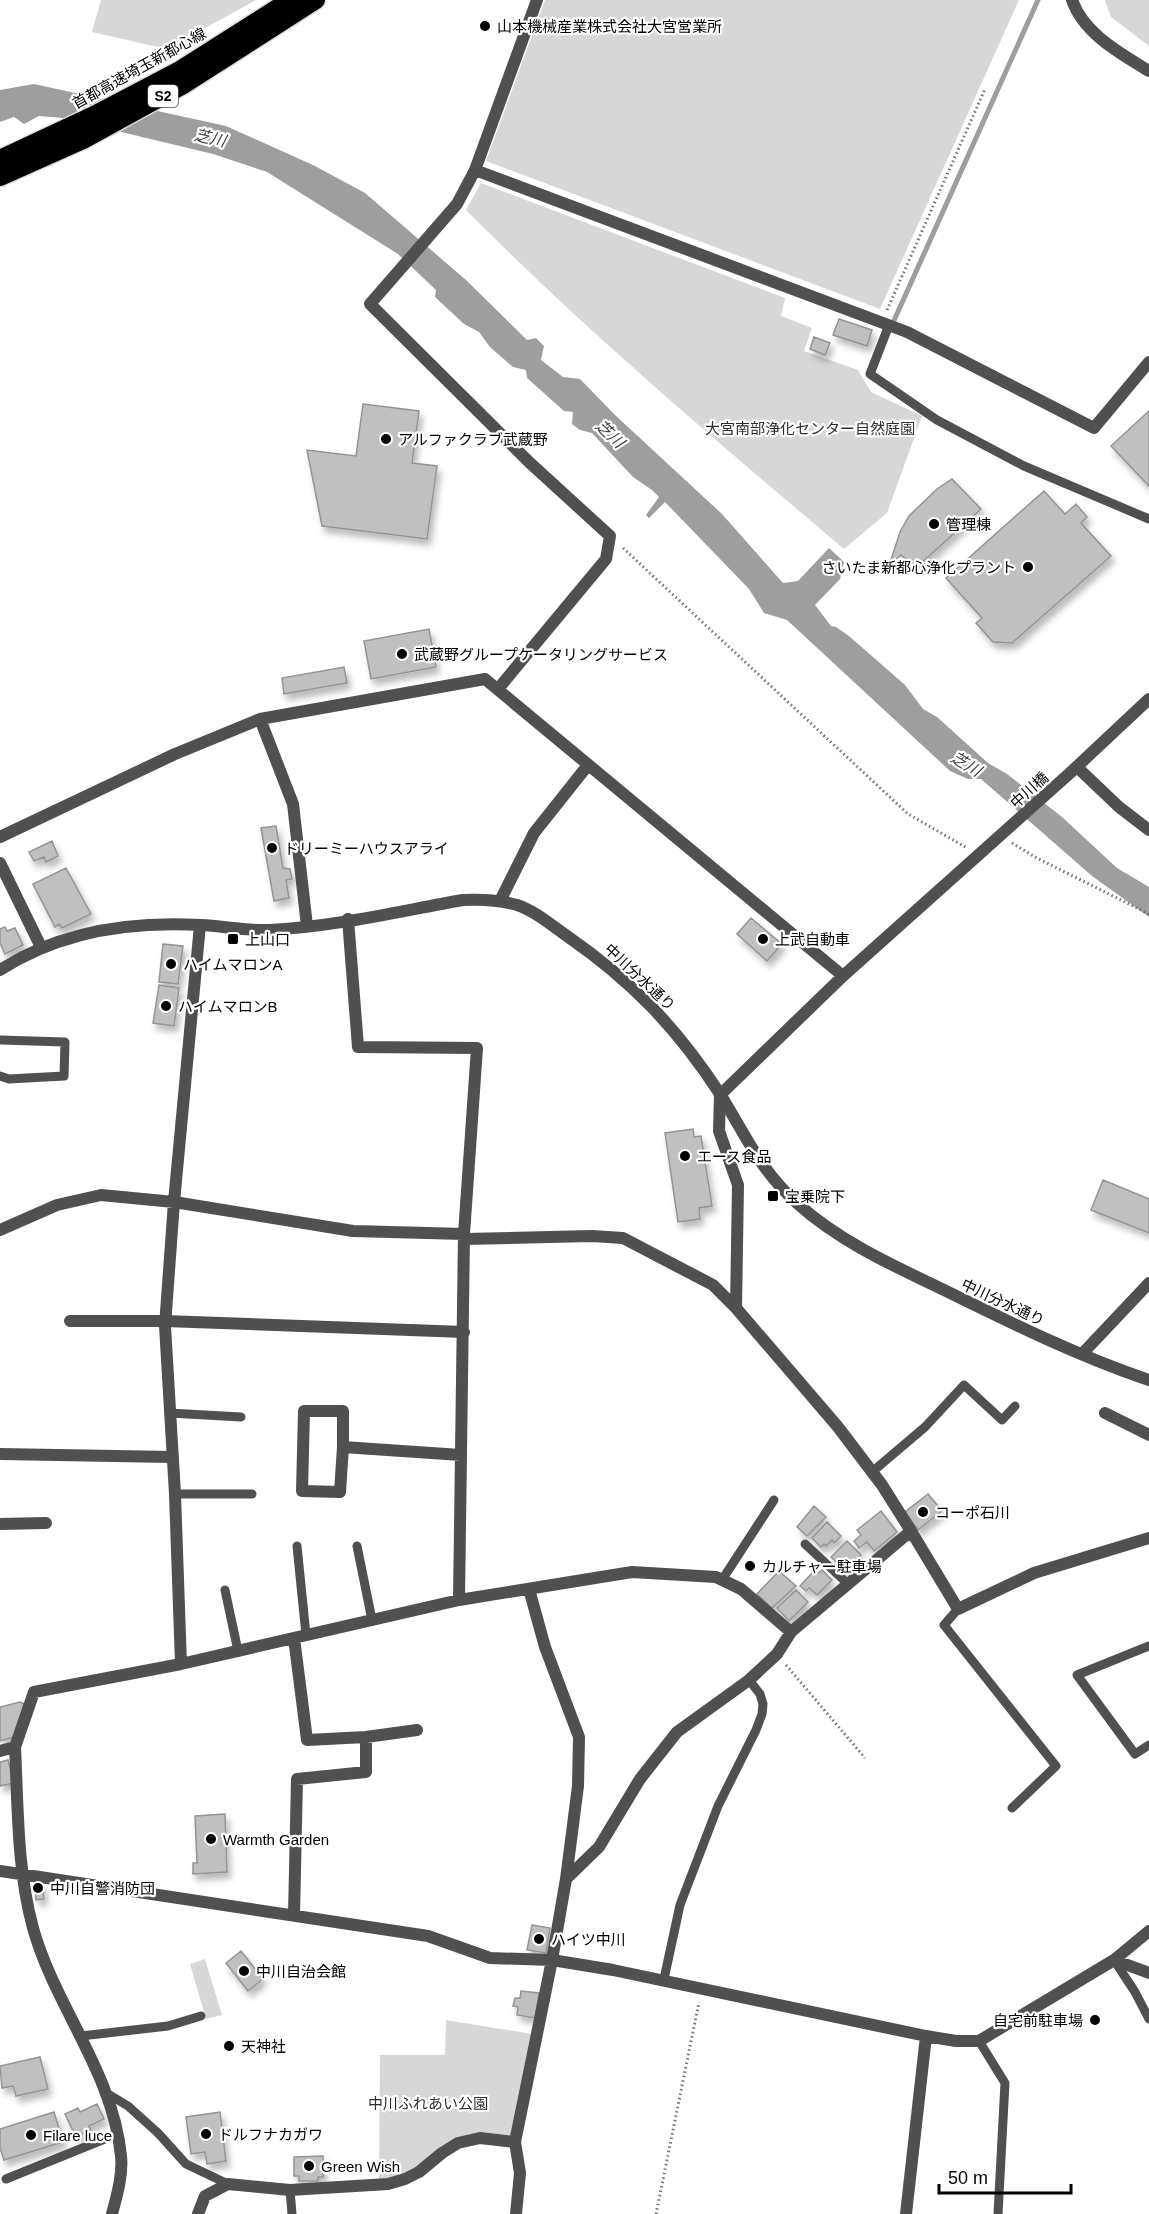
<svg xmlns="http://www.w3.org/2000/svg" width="1149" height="2214" font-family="Helvetica,'Noto Sans JP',sans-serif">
<defs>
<filter id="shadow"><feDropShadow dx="3.5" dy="6" stdDeviation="3" flood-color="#0004"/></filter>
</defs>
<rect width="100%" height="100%" fill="#fff"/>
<path fill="#d7d7d7" d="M101 0H256L167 49 92 32Z
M545 0H1019L880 309 486 161Z
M1105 0H1149V46L1111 17Z
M481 183 785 298 781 316 812 328 804 351 858 370 871 392 922 416 887 513 844 549C715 440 585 330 466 210Z
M205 1959 222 2015 206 2019 190 1964Z
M446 2020 532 2034 511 2137 478 2136 421 2169 379 2181 380 2055H445Z"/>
<path fill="#9e9e9e" d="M34 84 226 126 315 166 365 193 466 280 527 340 536 338 544 346 541 360 563 377 580 379 615 415 722 514 783 583 798 581 829 548 844 562 840 579 815 605 831 626 836 627 849 636 905 685 923 709 937 717 988 763 1007 774 1062 817 1117 868 1149 887V917L1092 876 981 779H968L950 771 787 620 764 613 749 589 665 502 649 518 646 515 659 497 652 490 633 477 592 433 580 430 572 424 573 412 564 411 527 378 526 370 513 367 490 347 479 332 464 324 435 297 436 290 398 254 267 172 213 154 63 118 39 116 24 124 14 117 0 122V90Z"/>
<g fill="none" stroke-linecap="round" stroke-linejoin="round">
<path stroke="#9e9e9e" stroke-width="5" d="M892 325 1038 0"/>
</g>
<path fill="#c0c0c0" stroke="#949494" stroke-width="1.5" filter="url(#shadow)" d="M839 319 872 330 867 346 833 335Z
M814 337 830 343 825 355 810 349Z
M363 404 419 411 412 463 437 466 427 539 322 526 307 450 356 456Z
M1149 411V486L1111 446Z
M952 479 981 509 917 567 901 555 889 566 900 532 909 516 937 489Z
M1044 491 1065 514 1076 504 1087 517 1081 523 1111 556 1012 643 993 642 976 623 982 618 946 578Z
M429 629 436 667 371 679 364 641Z
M344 667 347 683 284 694 282 678Z
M276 826 283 868 290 869 292 879 286 880 289 898 274 901 261 828Z
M52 841 58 856 46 862 44 857 34 861 29 852Z
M66 868 91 914 62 928 59 924 55 927 33 884Z
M751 918 782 944 767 961 737 934Z
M5 927 7 931 15 928 23 945 5 954 0 943V929Z
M163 944 183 946 178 984 159 982Z
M159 985 179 988 174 1026 153 1023Z
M693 1129 694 1137 701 1136 712 1206 699 1208 700 1219 678 1222 665 1133Z
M1103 1180 1149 1199V1233L1091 1210Z
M928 1494 942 1511 918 1530 905 1512Z
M814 1506 826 1517 807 1536 797 1527Z
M881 1511 897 1532 874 1551 867 1542 859 1548 854 1541 861 1535 857 1530Z
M827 1522 841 1536 834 1543 832 1540 826 1546 824 1544 821 1547 812 1538Z
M847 1541 861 1555 845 1571 831 1557Z
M822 1570 832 1580 817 1595 809 1588 806 1591 800 1586 814 1571 817 1574Z
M779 1571 796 1586 772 1608 757 1594Z
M796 1590 808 1602 789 1621 777 1608Z
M20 1702 24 1704 14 1737 0 1741V1707Z
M8 1760 14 1783 0 1786V1762Z
M225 1814 227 1872 193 1874V1863H197L195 1816Z
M35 1883H42L44 1899 36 1900Z
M532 1925 550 1928 546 1953 527 1950Z
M241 1951 263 1979 248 1991 226 1963Z
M521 1991 539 1993 535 2018 517 2015 518 2007 513 2006 515 1998H520Z
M40 2057 48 2089 16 2096 13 2086 2 2088 0 2066Z
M97 2104 104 2119 89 2126 91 2130 76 2137 65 2114 78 2108 80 2112Z
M54 2112 63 2142 4 2160 0 2148V2129Z
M220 2112 226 2161 207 2164 205 2152 191 2154 186 2117Z
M323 2156V2177H318V2181H299V2176H294V2157Z"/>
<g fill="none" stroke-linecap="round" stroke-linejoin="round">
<g stroke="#dbdbdb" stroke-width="21">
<path id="motorway" d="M0 159 94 115 178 71 290 0
M0 177 83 140 185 84 316 0"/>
</g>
<path stroke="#727272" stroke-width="3" stroke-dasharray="1.5 3" stroke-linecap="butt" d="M887 310 985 89
M623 548 908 814 967 848
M1012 843 1035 857 1149 914
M786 1665 865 1758
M656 2214 699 2002"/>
<path stroke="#505050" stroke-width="9" d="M889 325 870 374 937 420 1024 466 1149 519
M0 1040 65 1042 64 1076 9 1079 0 1076
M169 1413 241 1417
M872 1472 925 1427 964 1385 1002 1420 1015 1406
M175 1494H252
M805 1544 848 1584
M297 1546 306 1635
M357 1546 372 1620
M722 1580 774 1500
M225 1590 238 1651
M958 1609 944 1625 1056 1766 1012 1808
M1149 1646 1077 1675 1135 1754 1149 1745
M1114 1960 1135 1992 1149 2019
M664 1979 680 1905 718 1806 756 1730 762 1714 763 1704 760 1694 749 1680
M81 2036 168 2026 201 2016
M979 2041 1005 2083 998 2214
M108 2094 128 2106 158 2133 186 2164 228 2184
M6 2179 117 2134
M290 2190 292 2214"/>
<path stroke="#505050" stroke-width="12" d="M537 0 475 170 907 332 1094 428 1149 362
M1072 0C1084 34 1120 53 1149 71
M475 170 457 204 370 304 529 462 610 536 606 559 498 689
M260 719 293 804 307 926
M1077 767 1119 807 1149 830
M0 837 175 754 260 719 485 679 843 976
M0 863 41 947
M500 901 534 833 588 765
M348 919 358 1047 477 1048 464 1234 459 1600
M0 1230 57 1205 101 1195 174 1202 353 1231 464 1234
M465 1239 592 1236 623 1238 713 1285 736 1308
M70 1321H165L464 1332
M1082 1354 1149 1283
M1105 1413 1149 1435
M343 1447 340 1492 302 1491 304 1411H343V1447L461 1455
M0 1454 172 1457
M0 1524 46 1523
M911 1531 958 1609 1034 1573 1149 1538
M294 1638 307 1740 366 1737 417 1730
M181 1664 175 1494 165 1326 174 1202 200 925
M15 1747C18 1808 17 1869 33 1928 55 2007 113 2072 121 2156 123 2175 117 2195 112 2214
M0 1751 15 1747 34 1692 181 1664 459 1600 632 1572 716 1577 741 1589 791 1632
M0 1871 428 1936 490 1958 552 1960 613 1970 926 2036 906 2214
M566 1879 599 1847 640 1779 677 1732 749 1680 777 1654 791 1632 911 1531 882 1485 838 1427 736 1308 738 1185 719 1131 720 1095 843 976 1070 773 1149 699
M294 1915 297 1779 366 1772V1737
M1114 1960 1149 1973
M926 2036 956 2041H979L1114 1960 1149 1931
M198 2214 205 2196 228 2184 290 2190 388 2184 405 2179 419 2172 442 2153 458 2143 480 2138 515 2142
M516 2214 520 2173 515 2142 552 1960 566 1879 578 1786 579 1737 545 1647 529 1589"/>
<path stroke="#505050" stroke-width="12" d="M0 970C60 931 131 921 201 925 223 926 247 931 269 930 333 927 400 911 463 900 481 899 499 900 517 905 535 911 551 925 567 936 632 981 677 1028 720 1094 745 1134 761 1172 798 1204 839 1241 892 1265 942 1289 1009 1322 1078 1356 1149 1380"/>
<use href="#motorway" stroke="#000" stroke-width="18"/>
</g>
<g fill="#000" stroke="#fff" stroke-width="2">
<circle cx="485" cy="26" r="6"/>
<circle cx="386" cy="439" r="6"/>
<circle cx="934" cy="524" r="6"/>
<circle cx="1028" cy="567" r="6"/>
<circle cx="402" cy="654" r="6"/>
<circle cx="272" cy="848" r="6"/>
<rect x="227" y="933" width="12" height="12" rx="3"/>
<circle cx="763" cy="939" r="6"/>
<circle cx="171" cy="964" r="6"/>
<circle cx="166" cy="1006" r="6"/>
<circle cx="685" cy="1156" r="6"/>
<rect x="767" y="1190" width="12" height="12" rx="3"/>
<circle cx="923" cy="1512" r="6"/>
<circle cx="750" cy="1566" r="6"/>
<circle cx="211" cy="1839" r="6"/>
<circle cx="38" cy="1888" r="6"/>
<circle cx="539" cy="1939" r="6"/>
<circle cx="244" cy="1971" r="6"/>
<circle cx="1095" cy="2020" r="6"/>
<circle cx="229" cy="2046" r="6"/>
<circle cx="206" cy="2134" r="6"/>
<circle cx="31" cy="2135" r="6"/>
<circle cx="309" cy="2166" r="6"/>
</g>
<g text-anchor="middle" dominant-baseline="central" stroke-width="4.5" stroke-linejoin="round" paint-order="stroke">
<rect fill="#fff" stroke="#4c4c4c" stroke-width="1.5" x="148" y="85" width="30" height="22" rx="4.5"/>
<g font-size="14" font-weight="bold" fill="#000">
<text x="163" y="96">S2</text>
</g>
<g font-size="15" fill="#000" stroke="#fff" text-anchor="start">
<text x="497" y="26">山本機械産業株式会社大宮営業所</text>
<text x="398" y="439">アルファクラブ武蔵野</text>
<text x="946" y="524">管理棟</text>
<text x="1016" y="567" text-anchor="end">さいたま新都心浄化プラント</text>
<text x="414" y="654">武蔵野グループケータリングサービス</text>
<text x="284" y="848">ドリーミーハウスアライ</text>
<text x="245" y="939">上山口</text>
<text x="775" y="939">上武自動車</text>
<text x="183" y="964">ハイムマロンA</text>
<text x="178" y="1006">ハイムマロンB</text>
<text x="697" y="1156">エース食品</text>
<text x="785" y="1196">宝乗院下</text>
<text x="935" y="1512">コーポ石川</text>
<text x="762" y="1566">カルチャー駐車場</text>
<text x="223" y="1839">Warmth Garden</text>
<text x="50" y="1888">中川自警消防団</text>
<text x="551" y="1939">ハイツ中川</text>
<text x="256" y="1971">中川自治会館</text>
<text x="1083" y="2020" text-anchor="end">自宅前駐車場</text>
<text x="241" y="2046">天神社</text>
<text x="218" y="2134">ドルフナカガワ</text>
<text x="43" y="2135">Filare luce</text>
<text x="321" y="2166">Green Wish</text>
</g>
<g font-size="15" fill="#000" stroke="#fff">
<text transform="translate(139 68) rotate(-29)">首都高速埼玉新都心線</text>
<text transform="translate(1029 790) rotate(-42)">中川橋</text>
<text transform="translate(640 977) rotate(43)">中川分水通り</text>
<text transform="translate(1003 1302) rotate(25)">中川分水通り</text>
</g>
<g font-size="15" fill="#2e2e2e" stroke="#fff">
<text x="810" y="428">大宮南部浄化センター自然庭園</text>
<text x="428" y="2103">中川ふれあい公園</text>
</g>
<g font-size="16" font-style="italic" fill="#3f3f3f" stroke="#fff">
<text transform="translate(210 138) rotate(13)">芝川</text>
<text transform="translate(610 434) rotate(43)">芝川</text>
<text transform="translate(966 764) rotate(31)">芝川</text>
</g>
</g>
<path d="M939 2184v9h132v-9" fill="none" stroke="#000000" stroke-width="3"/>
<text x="948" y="2184" font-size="18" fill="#000000" stroke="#ffffff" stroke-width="4.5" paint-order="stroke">50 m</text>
</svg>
